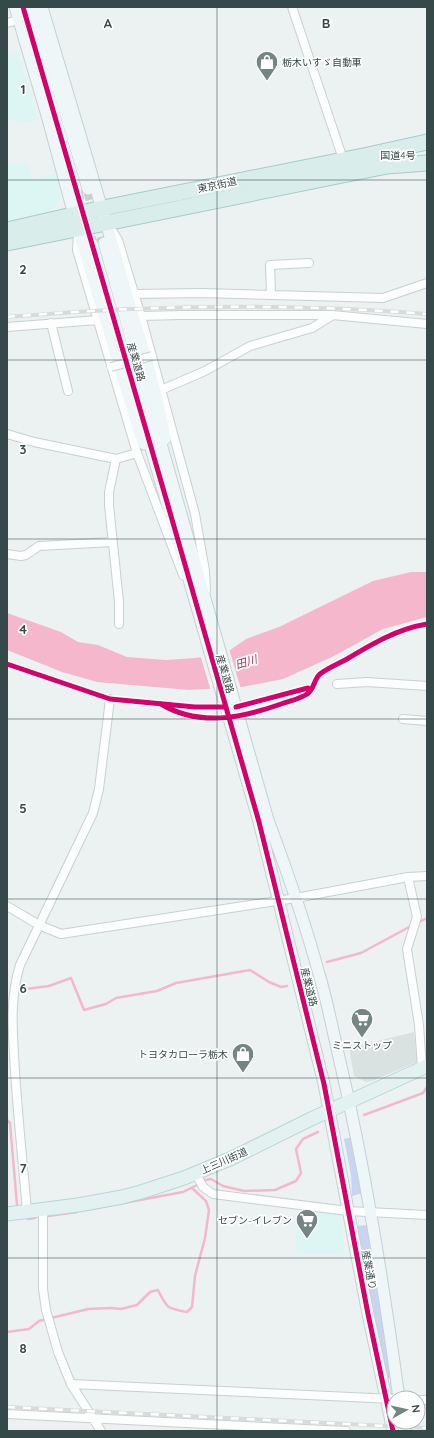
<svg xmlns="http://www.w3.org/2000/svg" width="434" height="1438" font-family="Quicksand,'Noto Sans JP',sans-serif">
<rect width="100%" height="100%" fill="#ecf2f2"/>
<path fill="#ddf6f3" d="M18 52 38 120 18 124 16 120 7 121V55Z
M28 161 32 178 56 174 61 199 57 204 48 212 7 221V166Z
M297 1209 340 1214 345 1255 295 1253Z"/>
<path fill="#c9d5f0" d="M352 1137 363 1193 352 1196 351 1175 344 1139Z
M368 1225 392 1378 387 1379 369 1300 356 1226Z"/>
<path fill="#dae1e1" d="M414 1032 417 1062 372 1081 366 1082 354 1076 349 1048Z"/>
<path fill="#f5b7cb" d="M411 572H427V617L383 629 332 657 283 679 242 687 189 690 97 682 62 672 7 650V613L61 632 78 642 98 645 127 657 166 660 195 658 226 653 246 639 279 627 373 581Z"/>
<path fill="#ecf2f2" d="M229 649 241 689 211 691 200 655 226 652Z"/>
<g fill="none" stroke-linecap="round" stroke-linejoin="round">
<path stroke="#f5b7cb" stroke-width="2.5" d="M417 923 427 918
M327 962 361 953 413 925
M19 990 49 986 71 978 84 1010 106 1004 116 998 157 991 176 983 250 970 269 982 281 987 287 986
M364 1115 423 1093 427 1087
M7 1120 10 1123 17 1205
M205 1180 211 1179 223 1186 244 1191 275 1190 296 1181 301 1173 296 1149 303 1139 318 1132
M86 1210 183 1192 197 1185
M48 1216 77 1212
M28 1219 35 1218
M7 1332 29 1329 39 1321 88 1309 111 1308 121 1309 137 1305 150 1292 158 1290C167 1308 166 1308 187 1312L192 1307 195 1276 205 1238 209 1210 206 1201 192 1188"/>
<path stroke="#c7d0d0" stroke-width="11" stroke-dasharray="11 5.5" stroke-linecap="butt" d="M88 189 104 243
M76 190 92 244"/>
<g stroke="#c9d0d0" stroke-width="10">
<path id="street" d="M292 7 344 162
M7 23 18 20
M110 227 118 240 141 316 195 514 205 571 206 591
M78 234 77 250 137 453 183 575
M134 294 202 293 383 298 427 283
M271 295 270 265 309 263
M141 316 181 315H332L427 324
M51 323 68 391
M7 327 98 320
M161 390 205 371 250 346 312 328 333 315
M7 434 34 442 116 459 137 453
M116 459 109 492V505L119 602V624
M7 554 21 556 26 555 39 546 113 542
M337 684 367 682 427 686
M403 719 427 721
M408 877 417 917 407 949 419 1025 422 1068
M7 906 39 925 61 934 296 898 408 877 427 876
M196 1174 203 1187 213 1194 348 1211 427 1215
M43 1209V1289L46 1310 58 1352 71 1384 101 1431
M27 1211C23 1165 18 1118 15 1071 13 1035 9 1000 20 965L93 813 99 789 110 699
M71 1384 394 1399
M418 1400H427
M7 1414 346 1431"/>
</g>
<g stroke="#c2d2d2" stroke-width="13">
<path id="secondary" d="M15 7 48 119 74 215 139 431 144 444
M23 7 76 190
M34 7 88 189
M42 7C70 102 99 197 126 292 140 341 157 389 165 439
M104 243 268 820C287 871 305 922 319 974 327 1000 332 1027 338 1053 365 1167 383 1282 399 1398
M92 244 259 822 324 1084 368 1314 393 1431
M403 1422 405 1431"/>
</g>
<g stroke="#b7d6d6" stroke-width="15">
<path id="primary" d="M7 1214 78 1205 122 1197 141 1192 184 1178 232 1158 311 1119 427 1066"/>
</g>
<g stroke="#a4cdc9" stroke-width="17">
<path id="highway" d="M7 230 103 208 368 155 427 142
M7 243 387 166 427 163"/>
</g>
<use href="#street" stroke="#fcfdfd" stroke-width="8"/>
<use href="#secondary" stroke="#eff6f7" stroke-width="11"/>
<use href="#primary" stroke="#e4f1f1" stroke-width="13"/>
<use href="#highway" stroke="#d9edeb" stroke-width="15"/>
<g stroke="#d9dada" stroke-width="4">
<path id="rail" d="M7 317C147 305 287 303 427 314
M7 1407 427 1428"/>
</g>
<use href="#rail" stroke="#fff" stroke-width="2.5" stroke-dasharray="8" stroke-linecap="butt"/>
<g stroke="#c9d0d0" stroke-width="10" stroke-linecap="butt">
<path id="street-bridge" d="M111 367 152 356"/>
</g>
<use href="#street-bridge" stroke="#fcfdfd" stroke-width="8"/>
<g stroke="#fff" stroke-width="8">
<path id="cycleway" d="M23 7 167 502 259 822 324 1084 368 1314 393 1431
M7 664 110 699 195 707H226
M161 704C199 727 242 718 281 704 289 701 300 699 307 694 314 690 314 679 320 674 328 668 338 664 347 659 372 644 397 629 427 624
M236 707 308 688"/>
</g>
<use href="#cycleway" stroke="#d6006c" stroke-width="5"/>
</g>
<path fill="none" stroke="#354a48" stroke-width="1" stroke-opacity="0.55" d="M217 7V1431M7 180H427M7 360H427M7 539H427M7 719H427M7 899H427M7 1078H427M7 1258H427"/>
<defs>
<g id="shop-pin" transform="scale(1.15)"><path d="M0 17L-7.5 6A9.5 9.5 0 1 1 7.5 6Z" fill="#758584" stroke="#fff"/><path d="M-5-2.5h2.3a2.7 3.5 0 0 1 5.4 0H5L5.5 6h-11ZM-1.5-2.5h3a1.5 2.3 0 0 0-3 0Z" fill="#fff"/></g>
<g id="supermarket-pin" transform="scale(1.15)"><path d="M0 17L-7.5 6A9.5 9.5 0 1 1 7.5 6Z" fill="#758584" stroke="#fff"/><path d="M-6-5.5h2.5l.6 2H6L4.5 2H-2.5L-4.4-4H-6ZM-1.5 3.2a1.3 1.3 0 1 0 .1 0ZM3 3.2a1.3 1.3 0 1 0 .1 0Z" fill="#fff"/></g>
</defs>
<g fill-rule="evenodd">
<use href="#shop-pin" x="267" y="62"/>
<use href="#supermarket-pin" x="362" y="1019"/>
<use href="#shop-pin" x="243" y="1054"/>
<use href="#supermarket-pin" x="307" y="1220"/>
</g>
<g text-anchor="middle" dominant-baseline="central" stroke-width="3.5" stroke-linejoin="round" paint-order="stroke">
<g font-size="10" fill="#354a48" stroke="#fff" text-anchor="end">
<text x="282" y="62" text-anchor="start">栃木いすゞ自動車</text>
<text x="362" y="1045" text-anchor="middle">ミニストップ</text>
<text x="228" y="1054">トヨタカローラ栃木</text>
<text x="292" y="1220">セブン-イレブン</text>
</g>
<g font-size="10" fill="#354a48" stroke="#fff">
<text x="398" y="155">国道4号</text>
<text transform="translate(217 185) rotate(-12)">東京街道</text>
<text transform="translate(136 362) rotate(74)">産業道路</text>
<text transform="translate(225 674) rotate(74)">産業道路</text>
<text transform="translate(309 987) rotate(76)">産業道路</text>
<text transform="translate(224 1161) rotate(-24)">上三川街道</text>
<text transform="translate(369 1270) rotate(79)">産業通り</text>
</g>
<g font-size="11" font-style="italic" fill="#c32151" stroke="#fff">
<text transform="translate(246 662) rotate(-17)">田川</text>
</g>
</g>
<g font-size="13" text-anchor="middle" font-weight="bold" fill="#354a48" stroke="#fff" stroke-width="3.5" stroke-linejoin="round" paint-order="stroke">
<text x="108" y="28">A</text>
<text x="326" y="28">B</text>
<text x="23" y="94">1</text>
<text x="23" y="274">2</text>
<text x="23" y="454">3</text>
<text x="23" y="634">4</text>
<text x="23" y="813">5</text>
<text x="23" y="993">6</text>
<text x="23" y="1173">7</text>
<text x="23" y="1353">8</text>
</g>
<rect width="434" height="1438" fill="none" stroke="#354a48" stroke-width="16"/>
<g transform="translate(406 1410) rotate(82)"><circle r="19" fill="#ffffff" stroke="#aeb7b6"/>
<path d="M0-3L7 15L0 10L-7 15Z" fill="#758584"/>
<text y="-6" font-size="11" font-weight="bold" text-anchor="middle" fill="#354a48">N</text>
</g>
</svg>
